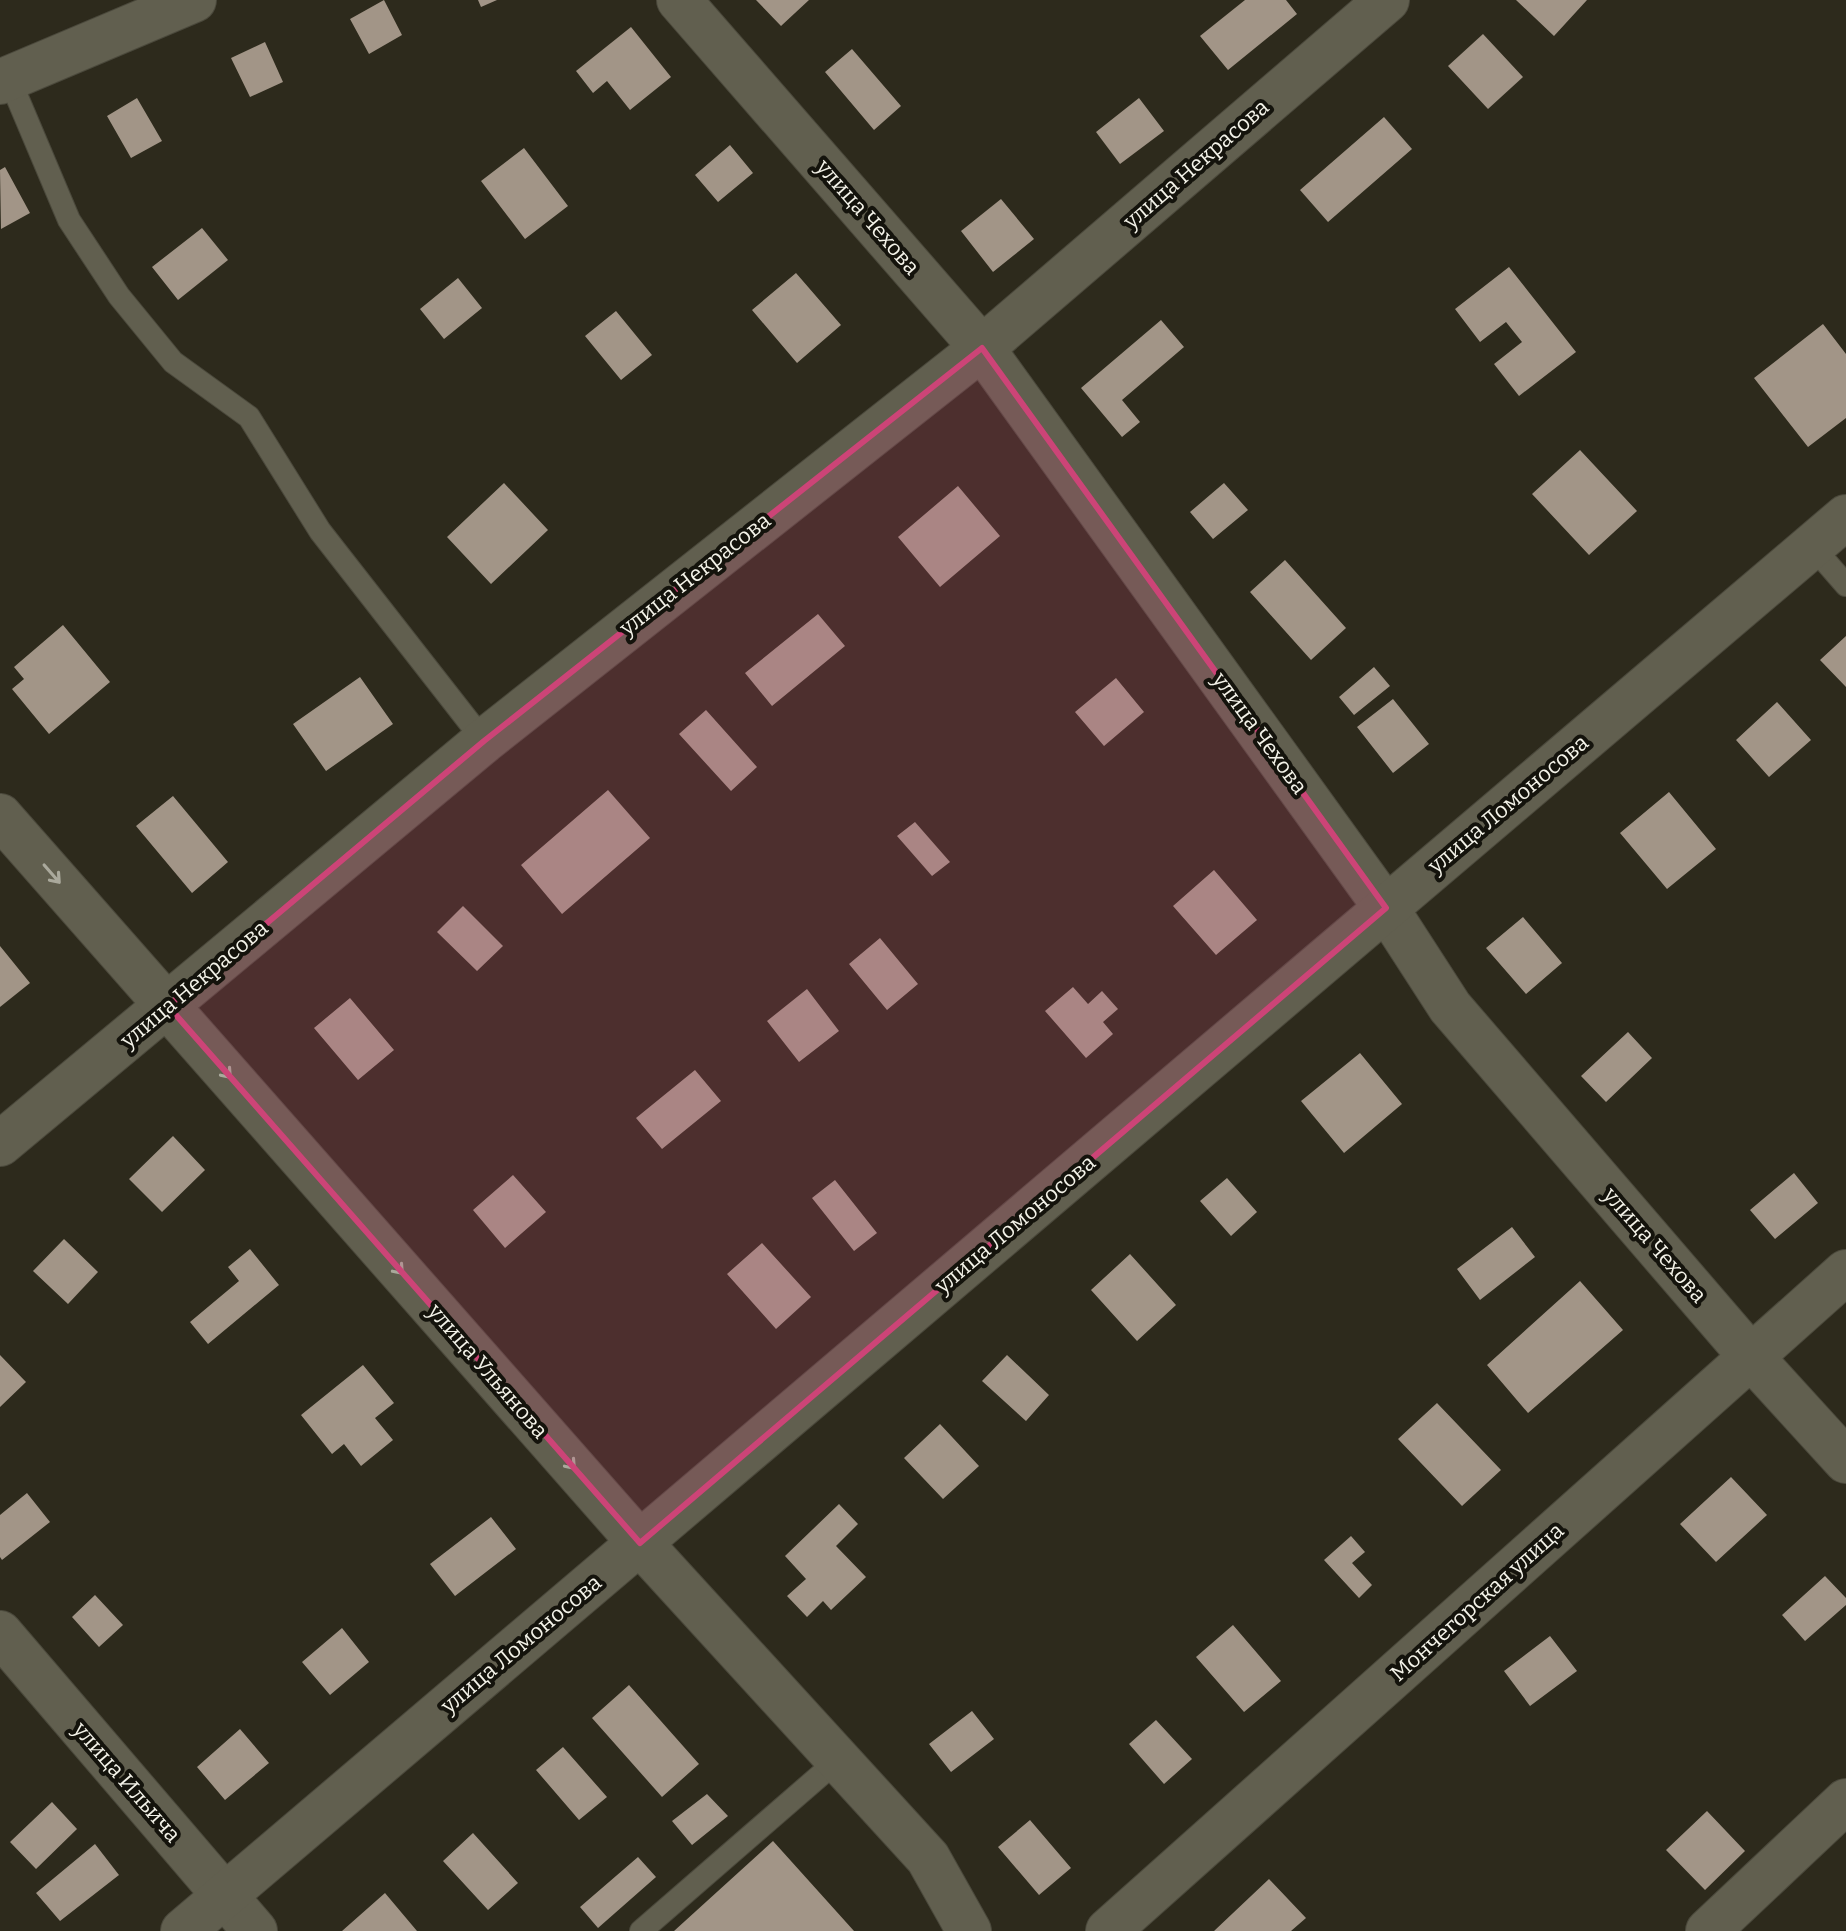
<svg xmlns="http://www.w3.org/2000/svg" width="1846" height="1931" font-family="Bitter,serif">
<rect width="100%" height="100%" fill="#2d2a1c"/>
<path fill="#a29587" d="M384 0 402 35 369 54 350 19Z
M478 0H497L481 7Z
M756 0H809L781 26Z
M1245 0H1286L1297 14 1228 70 1200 36Z
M1516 0H1587L1554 36Z
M631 27 671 77 630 110 607 81 593 93 576 71Z
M1483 34 1523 77 1488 109 1448 66Z
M265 42 283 82 250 97 231 58Z
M852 49 901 106 874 130 825 72Z
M137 98 162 141 131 158 107 116Z
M1139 98 1164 131 1120 164 1096 132Z
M1384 117 1412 149 1328 222 1300 190Z
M730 145 753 173 718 202 695 175Z
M524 148 568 206 525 239 481 181Z
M5 167 30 213 1 229 0 170Z
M1001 199 1034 239 993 272 961 231Z
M202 228 228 260 178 300 152 267Z
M1509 267 1576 352 1519 396 1494 364 1522 342 1506 322 1480 342 1455 309Z
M796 273 841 325 797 363 752 310Z
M458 278 482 308 444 339 420 309Z
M616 311 652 355 621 380 585 336Z
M1161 320 1184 347 1122 400 1140 422 1122 437 1081 388Z
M1823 324 1846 354V418L1808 447 1754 378Z
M1580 450 1637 511 1589 555 1532 494Z
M504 483 548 530 491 584 447 537Z
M1224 483 1248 510 1213 539 1190 512Z
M958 486 1000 536 940 587 898 537Z
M1285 560 1346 628 1311 660 1250 592Z
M818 614 845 646 772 706 745 673Z
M63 625 110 682 49 734 12 689 24 679 14 667Z
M1846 636V687L1820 660Z
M1374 667 1390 686 1354 715 1339 697Z
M360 677 393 724 326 771 293 724Z
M1116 678 1144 712 1104 746 1075 712Z
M1393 699 1429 744 1393 773 1357 727Z
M1777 702 1811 740 1769 777 1736 740Z
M706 710 757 767 731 791 679 734Z
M608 790 650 838 562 914 521 865Z
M1669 792 1716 849 1667 889 1620 833Z
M173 796 228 862 192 893 136 826Z
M915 822 950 862 932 876 897 836Z
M1214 870 1257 920 1216 955 1173 906Z
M463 906 503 946 477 971 437 932Z
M1523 917 1562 963 1526 994 1486 948Z
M880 938 918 984 887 1010 849 964Z
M0 946 30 983 0 1007Z
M1073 987 1088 1004 1102 991 1118 1009 1103 1022 1113 1034 1086 1058 1045 1011Z
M807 989 839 1031 799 1062 767 1021Z
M350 998 394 1050 358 1080 314 1028Z
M1628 1032 1652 1058 1606 1102 1581 1076Z
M1360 1053 1402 1104 1344 1153 1301 1101Z
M695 1070 721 1101 662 1149 636 1118Z
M173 1136 205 1170 162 1212 129 1179Z
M1794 1173 1818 1203 1775 1239 1750 1210Z
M513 1175 546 1212 505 1248 473 1210Z
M1227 1178 1257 1212 1231 1236 1200 1201Z
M835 1180 877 1233 854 1251 812 1198Z
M1512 1227 1535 1257 1480 1300 1457 1269Z
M64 1239 98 1272 68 1304 33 1271Z
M762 1243 811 1297 776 1329 727 1274Z
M250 1249 279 1285 208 1344 190 1322 239 1281 228 1267Z
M1130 1254 1176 1305 1137 1341 1091 1290Z
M1580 1281 1623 1330 1528 1413 1487 1365Z
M0 1355 26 1382 0 1407Z
M1007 1355 1049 1395 1026 1421 982 1381Z
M363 1365 394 1403 375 1418 393 1440 361 1466 344 1444 332 1454 301 1415Z
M1437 1403 1501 1470 1462 1506 1398 1439Z
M940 1424 979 1466 943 1499 904 1458Z
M1731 1477 1767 1515 1716 1562 1680 1524Z
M27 1493 50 1522 2 1560 0 1557V1515Z
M839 1504 858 1524 836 1546 866 1577 831 1610 823 1601 807 1617 787 1596 806 1579 785 1556Z
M491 1517 516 1549 455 1596 430 1564Z
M1351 1536 1365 1552 1352 1563 1372 1585 1359 1598 1324 1560Z
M1825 1576 1846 1598V1605L1805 1641 1782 1615Z
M95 1595 123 1625 99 1647 72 1617Z
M1233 1625 1281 1681 1244 1712 1196 1657Z
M342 1628 369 1662 330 1695 302 1662Z
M1550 1636 1577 1671 1530 1706 1504 1671Z
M629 1685 699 1764 662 1797 592 1718Z
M972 1711 994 1739 951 1772 929 1744Z
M1156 1720 1192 1759 1164 1784 1129 1744Z
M240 1729 269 1763 225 1800 197 1767Z
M563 1747 607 1797 579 1820 536 1770Z
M707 1794 728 1816 692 1845 672 1821Z
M52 1802 77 1829 36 1869 10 1842Z
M1707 1811 1745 1851 1705 1890 1666 1850Z
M1030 1820 1071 1868 1039 1895 998 1847Z
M473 1833 518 1883 488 1910 443 1861Z
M773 1841 854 1931H674Z
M95 1844 119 1875 60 1921 36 1893Z
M638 1857 656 1877 598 1928 580 1907Z
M1269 1879 1306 1918 1291 1931H1214Z
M385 1893 417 1931H342Z"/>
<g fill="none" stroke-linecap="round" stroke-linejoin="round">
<g stroke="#4b493c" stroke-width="24">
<path id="lane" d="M9 78 69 220 119 296 173 362 249 417 320 531 484 741
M1812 546 1846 585
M641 1931 838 1760"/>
</g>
<g stroke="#4b493c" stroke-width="46">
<path id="street" d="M679 0 982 348 1386 908 1450 1007 1752 1358 1846 1461
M0 1144 484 741 982 348 1387 0
M0 1633 255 1931
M1108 1931 1846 1272
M1708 1931 1846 1801"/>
</g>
<g stroke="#4b493c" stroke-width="46">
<path id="secondary" d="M0 82 194 0
M0 816 640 1543 928 1858 969 1931
M183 1931 1846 517"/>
</g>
<use href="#lane" stroke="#615f4f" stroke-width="22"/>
<use href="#street" stroke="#615f4f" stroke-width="44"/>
<use href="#secondary" stroke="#615f4f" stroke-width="44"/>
</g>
<defs><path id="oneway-shaft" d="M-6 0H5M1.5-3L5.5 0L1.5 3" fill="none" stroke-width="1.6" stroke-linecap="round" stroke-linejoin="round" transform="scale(2)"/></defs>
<g stroke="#aaa99c">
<use href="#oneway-shaft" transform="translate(52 874) rotate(49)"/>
<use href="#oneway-shaft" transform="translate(223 1069) rotate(49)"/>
<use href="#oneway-shaft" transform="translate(395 1265) rotate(49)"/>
<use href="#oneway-shaft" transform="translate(567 1460) rotate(49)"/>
</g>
<path fill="#c47" fill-opacity="0.2" stroke="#c47" stroke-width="6" stroke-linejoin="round" d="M982 348 1386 908 640 1543 168 1006 484 741Z"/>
<g text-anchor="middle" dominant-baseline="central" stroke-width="8" stroke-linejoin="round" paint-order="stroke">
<g font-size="22" fill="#f4f3e9" stroke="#14130c">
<text transform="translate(1196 164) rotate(-41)">улица Некрасова</text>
<text transform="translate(868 217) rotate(49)">улица Чехова</text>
<text transform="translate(695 574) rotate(-38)">улица Некрасова</text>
<text transform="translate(1260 733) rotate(54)">улица Чехова</text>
<text transform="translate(1508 804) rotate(-40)">улица Ломоносова</text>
<text transform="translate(194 984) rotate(-40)">улица Некрасова</text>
<text transform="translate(1015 1224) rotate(-40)">улица Ломоносова</text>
<text transform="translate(1655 1245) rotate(49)">улица Чехова</text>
<text transform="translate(488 1371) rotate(49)">улица Ульянова</text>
<text transform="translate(1477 1602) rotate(-42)">Мончегорская улица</text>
<text transform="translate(521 1644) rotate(-40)">улица Ломоносова</text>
<text transform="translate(127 1782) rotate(49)">улица Ильича</text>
</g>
</g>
</svg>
